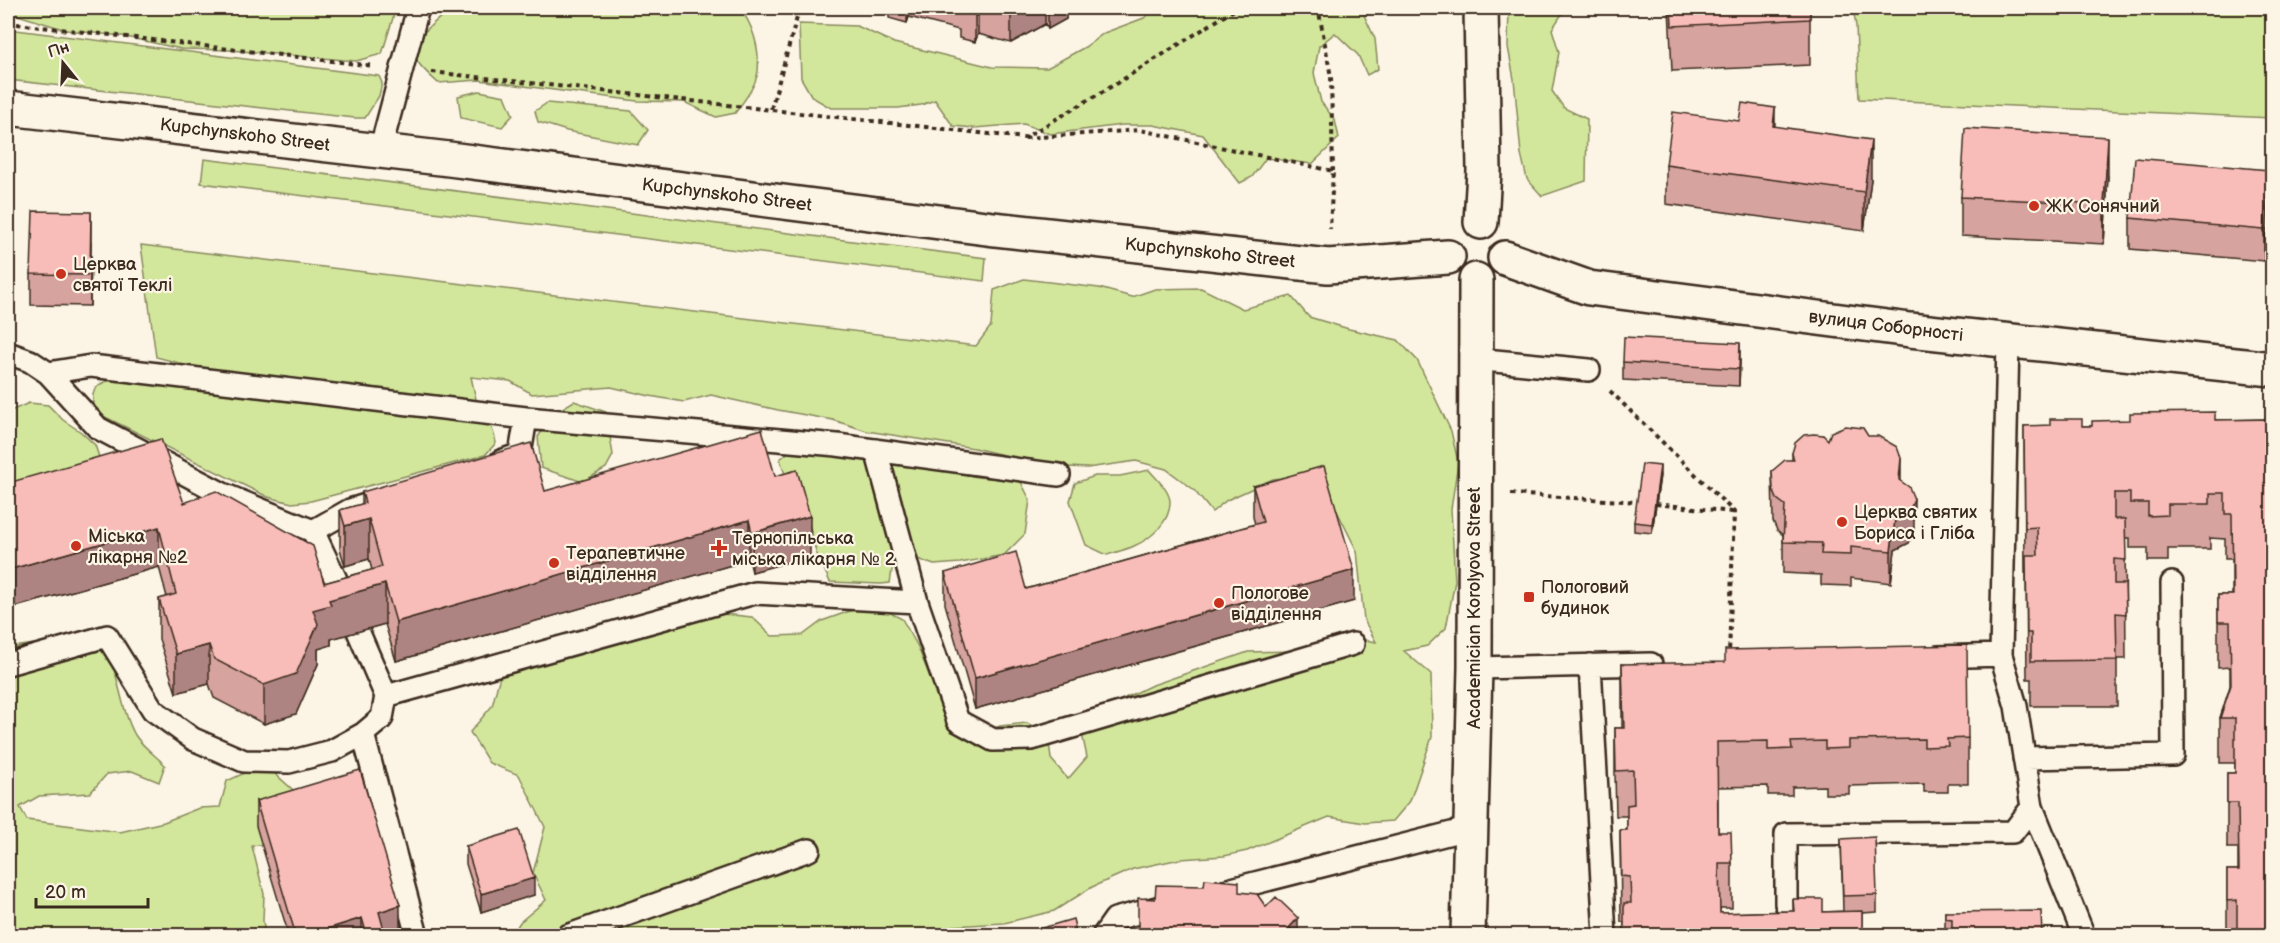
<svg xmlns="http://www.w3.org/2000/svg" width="2280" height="943" font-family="'Balsamiq Sans',sans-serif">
<rect width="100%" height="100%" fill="#fcf5e5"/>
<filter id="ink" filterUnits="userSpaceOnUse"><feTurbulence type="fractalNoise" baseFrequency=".0167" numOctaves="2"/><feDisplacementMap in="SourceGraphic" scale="12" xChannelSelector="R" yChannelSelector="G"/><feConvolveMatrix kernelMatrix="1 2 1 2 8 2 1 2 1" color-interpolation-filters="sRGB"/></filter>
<g filter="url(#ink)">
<path fill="#d3e79c" stroke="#87885d" stroke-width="1.5" d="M8 8H396L382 54 356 61 230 50 181 49 122 36 66 30 8 12Z
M444 8H739C753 23 760 50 758 71 756 86 744 101 735 113L716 117 684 102 637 101 479 80 438 83C432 77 423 70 418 62 406 43 431 26 443 15Z
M1157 8H1366L1364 15 1375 39 1378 69 1367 75 1358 55 1335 33 1319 46 1314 73 1321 102 1335 120 1339 138 1312 164 1266 158 1252 177 1240 183 1203 135 1153 125H1122L1050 134 1024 124 974 128 953 126 935 100 921 105 898 108H831L812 97 801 78 799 24 857 26 894 43 992 67 1047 68 1085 47 1104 33 1144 18Z
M1509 8H1566L1552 29 1559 52 1552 91 1564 108 1587 119 1586 181 1542 196 1527 179 1521 154 1514 79 1508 47Z
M1853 8H2272V118L1859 99 1856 26Z
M8 29 379 76 382 83 379 96 365 118H355L8 80Z
M479 91 505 96 513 115 502 127 461 118 458 96Z
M547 103 631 111 648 130 638 145 567 131 538 122 535 111Z
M204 159 986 258 984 281 201 183Z
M141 245 976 346 991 326 994 290 1024 279 1099 288 1132 297 1155 289 1201 288 1243 309 1291 296 1309 317 1349 329 1398 340 1417 360 1451 431 1458 462 1451 509 1455 581 1446 628 1427 646 1404 651 1431 674 1432 737 1410 801 1393 821 1365 823 1329 817 1247 851 1224 856 1180 859 1133 869 1092 887 1054 911 1004 923 952 926 946 935H512L520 922 546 900 533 873 545 827 519 775 489 763 470 732 492 706 500 676 598 645 674 628 713 613 752 617 772 636 803 635 822 621 872 603 902 619 917 645 948 721 967 738 1000 726 1027 723 1048 734 1051 759 1068 779 1087 757 1082 734 1108 706 1150 686 1248 652 1293 651 1343 636 1376 642 1364 620 1357 551 1326 489 1299 476 1273 479 1227 500 1212 512 1193 489 1166 469 1136 461 1087 468 1050 466 974 448 867 431 833 420 778 410 711 395 684 402 650 396 611 387 532 394 510 381 471 377 480 417C491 422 494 432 496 443L485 455 311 501 292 503 268 497 99 414C97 411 93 405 93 402 87 364 167 383 187 385L179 363 156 357Z
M574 401 606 412 613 455 606 468 583 482 541 468 538 437 554 413Z
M29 403 48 405 63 420 81 432 95 445 102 466 8 495V412Z
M795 447 893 458 977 477 1020 480 1030 500 1025 534 1004 555 960 563 934 565 895 551 890 583 881 584 830 582 816 552 808 518 791 493 780 459Z
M1149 470C1156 478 1169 490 1170 501 1171 521 1151 539 1134 546 1125 550 1116 552 1107 555L1086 545 1070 501 1075 483 1095 476H1120Z
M67 639 109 653C119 679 122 712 135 735 142 746 156 756 165 765L159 782 132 771 107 774 90 793 39 796 20 807 27 820 120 832 164 822 199 808 220 807 227 781 264 764 301 797 287 840 252 846 264 894 263 921 265 935H8V648Z"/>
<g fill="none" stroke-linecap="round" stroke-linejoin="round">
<g stroke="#3b2a1e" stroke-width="26">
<path id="lane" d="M380 151 418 8
M8 353 30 361 48 373 98 428 223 494 313 531 348 605
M1474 359 1589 370
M48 373 91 366 526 418 520 454 501 461
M526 418 837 445 1059 475
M876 450 917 602
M313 531 350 510 366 505
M1938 657 2001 655 2008 341
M8 664 107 636 153 710 193 739 244 761 289 762 332 751 363 734 382 718 386 696 358 631
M1590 665 1605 936
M1475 668 1651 664
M386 696 755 593 917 602 958 721 993 740 1032 739 1353 644
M363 734 417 936
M2024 758 2173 755 2172 583
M2032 807 2084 936
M1212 894 1471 828
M1786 904V834L2013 832 2032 807 2016 706 2001 655
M567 936 809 850
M1103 936 1115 919 1164 906"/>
</g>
<g stroke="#3b2a1e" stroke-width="38">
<path id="street" d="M1481 8 1484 171 1481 222
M8 108 449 159 994 229 1328 266 1448 257
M1505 258 1589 288 1910 330 2272 369
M1468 936 1475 668 1476 280"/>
</g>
<path stroke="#3b2a1e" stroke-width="4" stroke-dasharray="4.5 4.5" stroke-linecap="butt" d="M1315 8 1319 12 1331 77 1333 171
M8 23 374 66
M432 72 1024 138 1114 85 1237 8
M771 109 798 14
M1025 138 1140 130 1333 171 1330 229
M1610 391 1734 512 1729 655
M1511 494 1638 502
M1656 504 1733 512"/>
<use href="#lane" stroke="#fcf5e5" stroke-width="21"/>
<use href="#street" stroke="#fcf5e5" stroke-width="33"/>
</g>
<path fill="#d6a39f" stroke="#3b2a1e" stroke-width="1.5" d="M873 8H1072L1066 11V19L1048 29 1045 24 1011 43 978 34 975 42 959 38V30L909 17 907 23 889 18V12Z
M1669 8H1810V65L1672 71Z
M1775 127 1871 179 1864 231 1666 204V165Z
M2108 176 2104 244 1961 236V197Z
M2269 201 2264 261 2130 249V218Z
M91 243 90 306 31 305V274Z
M1740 361 1739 386 1623 380V362Z
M2272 419V936H2227V870H2238V848H2227V773H2235V763H2220V718L2230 686V667L2218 668V595H2232V559H2225V539L2210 538V549H2168V561H2148V548H2130V538H2125L2126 659H2117V706H2031V679H2027L2026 573H2025L2024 426H2092L2215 420Z
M1828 440 1901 481 1914 530 1909 543 1895 550 1891 583 1851 578V586L1821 585V575L1783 573V535L1777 530 1773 521 1772 471 1792 460V453Z
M1660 475 1652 533 1634 531V522Z
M775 476 810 556 752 572 749 560 396 661 385 624 331 639V645L318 649V664L296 714 264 724 214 698 209 684 176 693 159 639V599L167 597 159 567 8 609 184 503 324 583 372 570 369 559 345 566 340 549V510L362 504V492L545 491Z
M1253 486 1354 601 975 709 945 604V573L1026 589 1255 524 1253 517Z
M1622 664 1968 738V784H1948V792H1924V784L1849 786V794H1825V786L1792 787V795H1768V786L1718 787V832L1732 863V908H1720V913L1793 911V899L1823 912 1843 911 1841 839 1877 895V912L1862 913V936H1624V922H1621L1620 830H1627V816H1616L1615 773V728H1622Z
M256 801 400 930 384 936H289L256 826Z
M466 846 534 895 481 912 466 864Z
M1945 912 2042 936H1945Z"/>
<path fill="#ae8482" stroke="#3b2a1e" stroke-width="1.5" d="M907 8H909V17L907 23Z
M975 8H978V34L975 42Z
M1011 8H1045V24L1011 43Z
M1048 8H1072L1066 11V19L1048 29Z
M1775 108V148L1773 126Z
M2108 137V176L2104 244V204Z
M1871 140V179L1864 231V192Z
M2269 170V201L2264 261V230Z
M91 212V243L90 306V275Z
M1740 343V361L1739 386V369Z
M1901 458V490L1899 480Z
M1660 466V475L1652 533V524Z
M1914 499V530L1909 543 1895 550 1891 583V551L1895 519Z
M810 516V556L752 572V533Z
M369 519V559L345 566V526Z
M749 520V560L396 661V622Z
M159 527V567L8 609V570Z
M1354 570V601L975 709V678Z
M385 584V624L331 639V645L318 649V664L296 714 264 724V685L313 610 329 600Z
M209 645V684L176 693V654Z
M534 878V895L481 912V894Z
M400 905V930L384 936H367L379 912Z
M362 918V936H305Z
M1298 918V936L1289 928Z"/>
<path fill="#f9bdb9" stroke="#3b2a1e" stroke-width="1.5" d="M1671 8H1810V19L1672 26Z
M1742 103 1775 108 1773 126 1871 140 1864 192 1666 165 1673 112 1739 121Z
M1965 128 2108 137 2104 204 1961 197Z
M2135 158 2269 170 2264 230 2130 218Z
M33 211 91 212 90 275 31 274Z
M1624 337 1740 343 1739 369 1623 362Z
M2215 412V420L2272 419V936H2237V900L2227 901V870H2239L2238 803H2227V773H2235V718H2220L2231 685 2230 622H2218V595H2233L2232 514H2225V493H2210V504H2168V515L2148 516V503H2130V493H2114V519H2125L2126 560 2114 559V584H2125L2126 614 2116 613 2117 660 2031 661V633H2027L2026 555H2038L2037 527 2025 528 2024 426 2050 425V419H2082V426H2092V421L2130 420V413Z
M1845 426 1863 428 1868 436H1878L1897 447 1901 458 1899 480 1909 487 1914 499 1909 512 1895 519 1891 551 1851 547V555L1821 554 1822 543 1783 542 1785 505 1777 499 1773 489 1772 471 1785 460H1794L1792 453 1795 443 1804 435 1814 434 1823 435 1828 440 1831 432Z
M762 429 775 476 797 470 810 516 752 533 749 520 396 622 385 584 329 600 331 605 313 610 318 624 296 674 264 685 214 659 209 645 176 654 159 599 176 594 159 527 8 570V483L161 439 184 503 216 491 313 546 324 583 382 567 369 519 345 526 340 510 365 503 362 492 531 443 545 491Z
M1642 464 1660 466 1652 524 1634 522Z
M1324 466 1354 570 975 678 945 573 1016 552 1026 589 1263 522 1253 486Z
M1967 645 1968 738 1947 739 1948 746 1924 747V739L1849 740V748L1825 749V741L1791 742 1792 749 1768 750V741L1717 742 1718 832H1731L1732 863H1719L1720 913 1794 911 1793 899H1823V912L1862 911V936H1624V903H1631L1630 877 1621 876 1620 830H1627V805L1634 804 1633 770 1616 771 1615 728H1624L1622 664 1725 662V650Z
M360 770 400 905 379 912 384 930 367 935 362 918 305 936H296L256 801Z
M519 830 534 878 481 894 466 846Z
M1875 837 1877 895 1843 896 1841 839Z
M1205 879 1239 882V892L1257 894 1266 907 1276 897 1298 918 1289 928 1299 936H1138V898L1155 899 1156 885 1204 886Z
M2041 911 2042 936H1952V919L1945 918V912Z
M1073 919 1077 936H1015Z"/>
</g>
<g fill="#c8321e" stroke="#fcf5e5" stroke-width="2">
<circle cx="2034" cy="206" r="6"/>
<circle cx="61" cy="274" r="6"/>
<circle cx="1842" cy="522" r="6"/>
<circle cx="76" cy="546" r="6"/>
<path d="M716 539h6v6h6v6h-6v6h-6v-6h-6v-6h6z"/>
<circle cx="554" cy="563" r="6"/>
<rect x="1523" y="591" width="12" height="12" rx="3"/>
<circle cx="1219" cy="603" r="6"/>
</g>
<g text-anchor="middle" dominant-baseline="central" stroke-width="4.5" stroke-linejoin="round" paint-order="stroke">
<g font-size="18" fill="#3b2a1e" stroke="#fcf5e5">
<text transform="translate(245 135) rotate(7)">Kupchynskoho Street</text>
<text transform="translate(727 195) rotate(7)">Kupchynskoho Street</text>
<text transform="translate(1210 253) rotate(6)">Kupchynskoho Street</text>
<text transform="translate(1886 326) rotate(7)">вулиця Соборності</text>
<text transform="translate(1474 608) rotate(-90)">Academician Korolyova Street</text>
</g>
<g font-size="18" fill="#3b2a1e" stroke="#fcf5e5" text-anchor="start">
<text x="2046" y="206">ЖК Сонячний</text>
<text x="73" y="264">Церква<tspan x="73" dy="21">святої Теклі</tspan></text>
<text x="1854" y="512">Церква святих<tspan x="1854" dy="21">Бориса і Гліба</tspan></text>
<text x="88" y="536">Міська<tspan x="88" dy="21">лікарня №2</tspan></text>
<text x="732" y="538">Тернопільська<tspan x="732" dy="21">міська лікарня № 2</tspan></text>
<text x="566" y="553">Терапевтичне<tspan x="566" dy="21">відділення</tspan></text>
<text x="1541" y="587">Пологовий<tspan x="1541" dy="21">будинок</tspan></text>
<text x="1231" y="593">Пологове<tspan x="1231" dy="21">відділення</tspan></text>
</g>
</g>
<rect width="2280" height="943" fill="none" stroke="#fcf5e5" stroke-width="30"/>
<rect x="15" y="15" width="2250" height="913" fill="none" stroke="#3b2a1e" stroke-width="2" filter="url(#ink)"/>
<g transform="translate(63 63) rotate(342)" stroke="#fcf5e5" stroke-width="4.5" paint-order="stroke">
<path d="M0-4.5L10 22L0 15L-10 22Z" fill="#3b2a1e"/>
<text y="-9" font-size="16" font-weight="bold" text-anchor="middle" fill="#3b2a1e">Пн</text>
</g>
<path d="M36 898v9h112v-9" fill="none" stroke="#3b2a1e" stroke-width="3"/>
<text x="45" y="898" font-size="18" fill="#3b2a1e" stroke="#fcf5e5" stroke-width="4.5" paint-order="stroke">20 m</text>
</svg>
